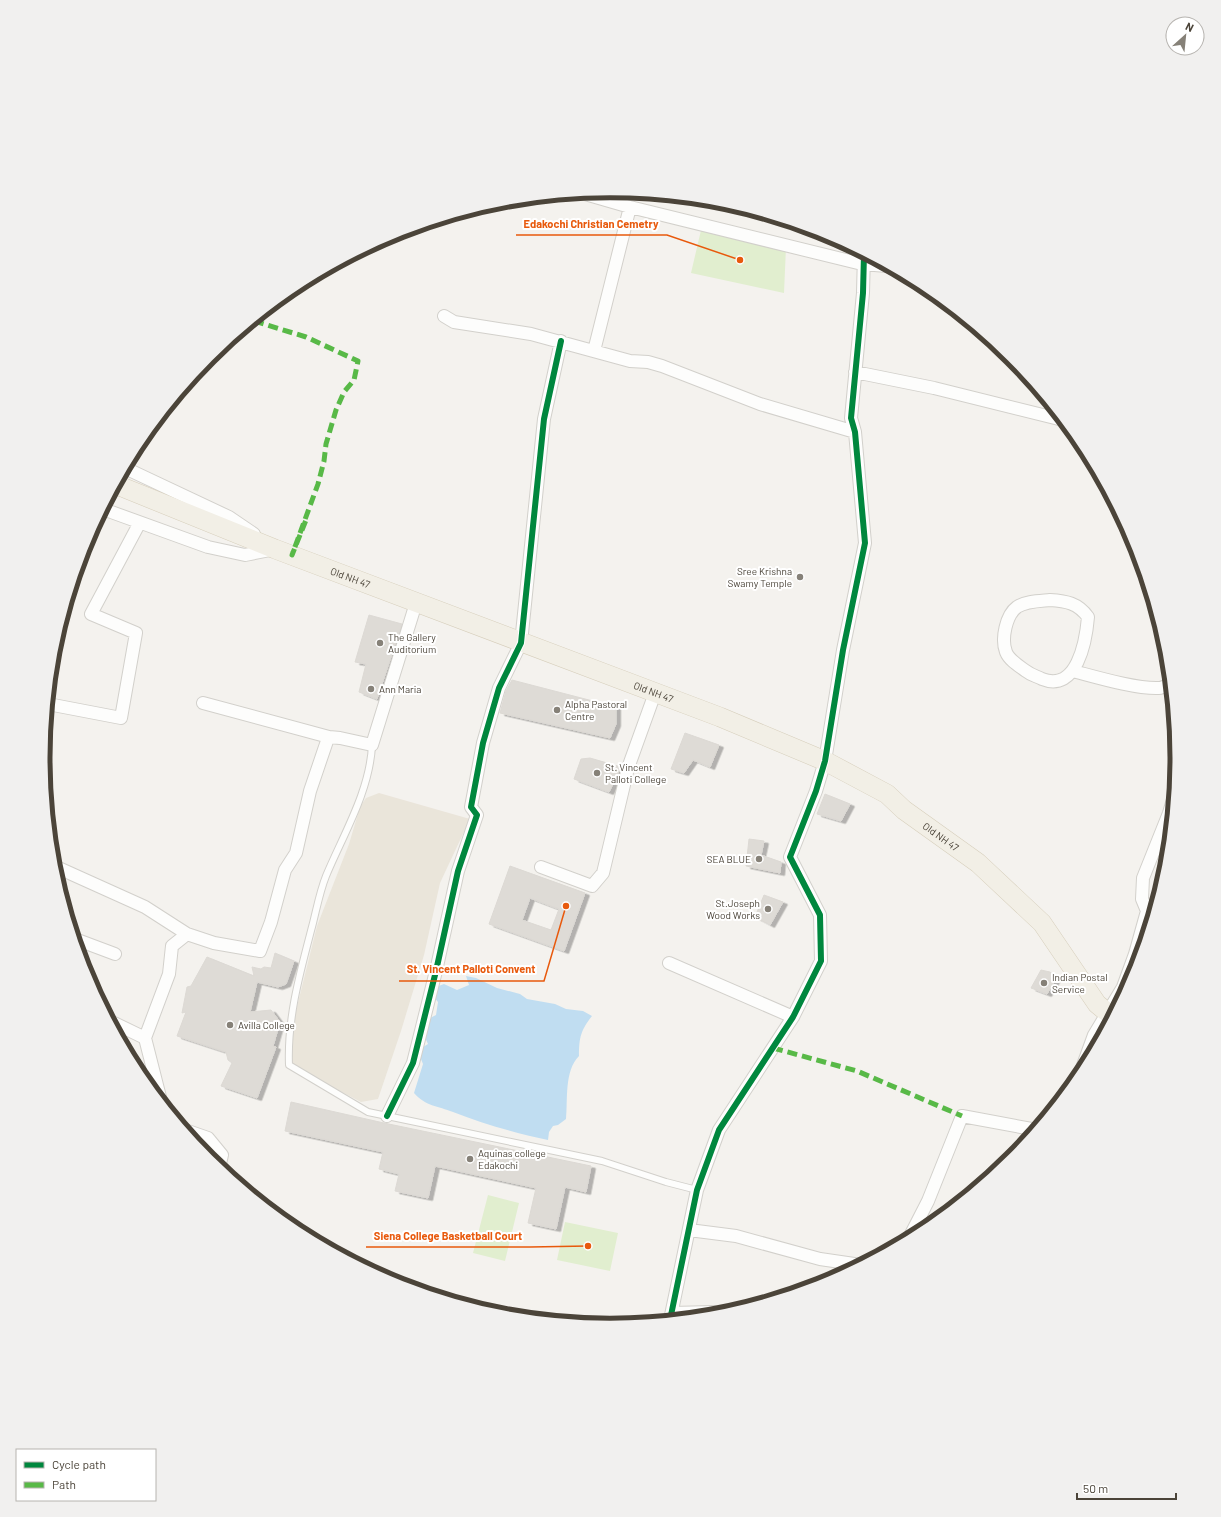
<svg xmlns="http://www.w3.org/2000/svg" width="1221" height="1517" font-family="Barlow,sans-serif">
<defs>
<filter id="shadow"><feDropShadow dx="4.5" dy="2.5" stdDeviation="0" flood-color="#0004"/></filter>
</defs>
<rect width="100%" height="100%" fill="#f4f2ee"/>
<path fill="#eae5da" d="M379 793 470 819 440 883 424 955 401 1031 378 1099 361 1102 292 1066 289 1039 317 926 349 844 360 807 366 798Z"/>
<path fill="#e1eecf" d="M702 226 786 247 784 293 691 273Z
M488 1195 519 1203 505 1261 473 1253Z
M565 1222 618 1233 610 1271 557 1260Z"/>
<path fill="#c0ddf1" d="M466 976 476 978 497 988 520 994 527 999 555 1004 566 1009 583 1011 592 1016C581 1030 579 1037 579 1056 564 1071 568 1100 566 1119L558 1125 553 1126 549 1132 548 1140C515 1133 484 1124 453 1112 438 1106 425 1106 414 1093L423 1064 419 1054 422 1053 423 1047 428 1044 422 1031 428 1019 436 1015 438 1002 432 995 436 987 444 984 457 990 469 985Z"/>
<path fill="#dedbd6" stroke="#dcd9d4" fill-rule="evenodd" filter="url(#shadow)" d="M369 615 402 624 377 699 359 692 366 664 355 662Z
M512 680 616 707V724L610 738 500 713 506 691Z
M685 733 719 745 710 767 693 760 684 773 671 769Z
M590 758 621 767 609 792 574 779 581 759Z
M825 794 850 804 841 821 817 814Z
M749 839 764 841 761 855 781 862 780 873 746 866Z
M510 866 585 893 564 951 489 924ZM530 898 559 909 551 930 522 920Z
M764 895 783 902 770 925 755 917Z
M275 953 294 961 286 984 278 987 257 982 250 1012 271 1010 280 1022 273 1046 276 1047 257 1098 221 1086 232 1063 228 1060 226 1052 177 1036 186 1012 182 1013 187 987 191 986 207 957 254 976 252 967 261 969 264 967 271 968Z
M1041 970 1050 972 1057 977 1047 994 1031 988Z
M291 1102 384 1123 591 1166 586 1192 565 1187 556 1229 528 1223 536 1188 435 1166 428 1198 395 1191 399 1174 379 1169 383 1152 285 1131Z"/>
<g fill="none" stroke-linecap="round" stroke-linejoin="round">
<g stroke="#d2d0cb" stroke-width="8">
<path id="lane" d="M372 745C370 791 343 835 326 876 320 891 317 907 313 923 301 969 287 1017 289 1065L368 1112 602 1161 666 1182 697 1190"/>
</g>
<g stroke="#d2d0cb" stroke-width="14">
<path id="street" d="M585 194 630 207 862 264 887 266
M444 316 454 322 531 334 630 361 648 362 662 366 760 404 855 432
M594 351 630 207
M855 372 934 388 1063 420
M125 468 229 517 254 534
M103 509 208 547 245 555 275 549
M1050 600C1066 601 1078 603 1088 617 1086 641 1077 693 1042 679 1036 676 1031 675 1026 671 1019 666 1009 660 1006 652 1001 639 1006 615 1017 607 1026 601 1040 601 1050 600Z
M1073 671C1096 677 1136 689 1159 688 1163 688 1167 685 1171 683
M203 703 329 737
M48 704 121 718 136 633 91 614 139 524
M54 866 145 907 187 934
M541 867 592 886 603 873 628 768 655 693
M75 939 115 954
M669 963 793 1017
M110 1021 145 1038
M1078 1079 1094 1035 1123 987 1135 954 1147 911 1142 899 1143 878 1169 813 1175 793
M161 1101 145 1038 169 974 172 946 187 934 214 943 260 951 271 922 285 870 296 853 310 791 327 741 329 737 340 738 372 745 416 603
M387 1116 413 1063 436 971 458 871 477 815 471 807 483 743 499 688 521 643 544 419 561 341
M185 1130 208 1138 222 1155 219 1168
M689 1230 736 1236 820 1259 861 1265
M908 1240 928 1201 962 1116 1037 1130
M672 1313 713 1312 722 1315
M670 1320 697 1190 719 1130 793 1017 821 961 820 915 790 857 816 791 825 761 843 650 865 543 855 432 851 418 863 293 864 254"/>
</g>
<g stroke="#d6cebb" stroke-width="20">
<g id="primary">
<path id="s1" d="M117 485 275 549 720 717 825 761 887 794 904 810 978 863 1042 923 1097 1004 1113 1017"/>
</g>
</g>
<use href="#lane" stroke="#fdfdfc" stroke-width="6"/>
<use href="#street" stroke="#fdfdfc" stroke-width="12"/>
<use href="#primary" stroke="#f2efe6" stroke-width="19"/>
<path stroke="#58b947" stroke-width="5" stroke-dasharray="10 5" stroke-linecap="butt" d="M254 321 306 337 358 361 354 380 344 392 336 410 326 444 324 461 318 484 292 555 306 520
M773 1048 857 1071 962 1116"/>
<g stroke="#fff" stroke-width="8">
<path id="cycleway" d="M387 1116 413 1063 436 971 458 871 477 815 471 807 483 743 499 688 521 643 544 419 561 341
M670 1320 697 1190 719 1130 793 1017 821 961 820 915 790 857 816 791 825 761 843 650 865 543 855 432 851 418 863 293 864 254"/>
</g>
<use href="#cycleway" stroke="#00873e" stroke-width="6"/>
</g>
<g fill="#868178" stroke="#fff" stroke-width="1.5">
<circle cx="800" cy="577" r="4"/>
<circle cx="380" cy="643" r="4"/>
<circle cx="371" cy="689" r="4"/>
<circle cx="557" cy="710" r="4"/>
<circle cx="597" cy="773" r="4"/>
<circle cx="759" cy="859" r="4"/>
<circle cx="768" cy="909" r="4"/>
<circle cx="1044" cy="983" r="4"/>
<circle cx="230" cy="1025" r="4"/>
<circle cx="470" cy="1159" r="4"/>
</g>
<g text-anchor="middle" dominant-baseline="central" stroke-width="4" stroke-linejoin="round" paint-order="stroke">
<g font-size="10" fill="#4b4439" stroke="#fff" text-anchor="start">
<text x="792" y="571" text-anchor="end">Sree Krishna<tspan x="792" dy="12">Swamy Temple</tspan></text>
<text x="388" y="637">The Gallery<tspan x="388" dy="12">Auditorium</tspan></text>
<text x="379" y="689">Ann Maria</text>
<text x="565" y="704">Alpha Pastoral<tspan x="565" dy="12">Centre</tspan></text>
<text x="605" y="767">St. Vincent<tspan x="605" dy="12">Palloti College</tspan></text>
<text x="751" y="859" text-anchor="end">SEA BLUE</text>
<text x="760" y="903" text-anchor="end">St.Joseph<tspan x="760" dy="12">Wood Works</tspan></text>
<text x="1052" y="977">Indian Postal<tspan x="1052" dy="12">Service</tspan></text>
<text x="238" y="1025">Avilla College</text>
<text x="478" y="1153">Aquinas college<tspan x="478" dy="12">Edakochi</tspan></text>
</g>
<g font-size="10" fill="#4b4439" stroke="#fff">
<text stroke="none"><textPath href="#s1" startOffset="251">Old NH 47</textPath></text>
<text stroke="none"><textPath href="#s1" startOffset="575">Old NH 47</textPath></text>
<text stroke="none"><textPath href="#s1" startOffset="899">Old NH 47</textPath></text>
</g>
</g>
<path d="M0 0H1221V1517H0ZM50 758a560 560 0 1 1 1120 0a560 560 0 1 1-1120 0Z" fill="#f1f0ef" fill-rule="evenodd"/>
<path fill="none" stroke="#4b4439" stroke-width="5" d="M50 758a560 560 0 1 1 1120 0a560 560 0 1 1-1120 0Z"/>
<path fill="none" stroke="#e8590c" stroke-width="1.5" d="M740 260L667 235H516M566 906L544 981H399M588 1246L530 1247H366"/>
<g fill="#e8590c" stroke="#fff" stroke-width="1.5">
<circle cx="740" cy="260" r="4"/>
<circle cx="566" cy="906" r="4"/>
<circle cx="588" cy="1246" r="4"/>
</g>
<g font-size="11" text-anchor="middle" font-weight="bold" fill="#e8590c" stroke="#fff" stroke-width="4" stroke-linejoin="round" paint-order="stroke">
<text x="591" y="228">Edakochi Christian Cemetry</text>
<text x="471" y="973">St. Vincent Palloti Convent</text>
<text x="448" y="1240">Siena College Basketball Court</text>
</g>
<rect x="16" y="1449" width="140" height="52" fill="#ffffff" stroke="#b7b4b0"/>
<rect x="24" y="1462" width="20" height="6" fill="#00873e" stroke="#b7b4b0"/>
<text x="52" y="1469" font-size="12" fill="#4b4439">Cycle path</text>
<rect x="24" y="1482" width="20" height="6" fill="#58b947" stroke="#b7b4b0"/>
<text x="52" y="1489" font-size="12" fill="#4b4439">Path</text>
<g transform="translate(1185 36) rotate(27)"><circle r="19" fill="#ffffff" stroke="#b7b4b0"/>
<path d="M0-3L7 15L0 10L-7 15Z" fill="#868178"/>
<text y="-6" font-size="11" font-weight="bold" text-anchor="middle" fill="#4b4439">N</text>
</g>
<path d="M1077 1493v6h99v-6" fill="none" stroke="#4b4439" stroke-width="2"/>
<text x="1083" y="1493" font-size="12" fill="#4b4439" stroke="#ffffff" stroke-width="3" paint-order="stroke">50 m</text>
</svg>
